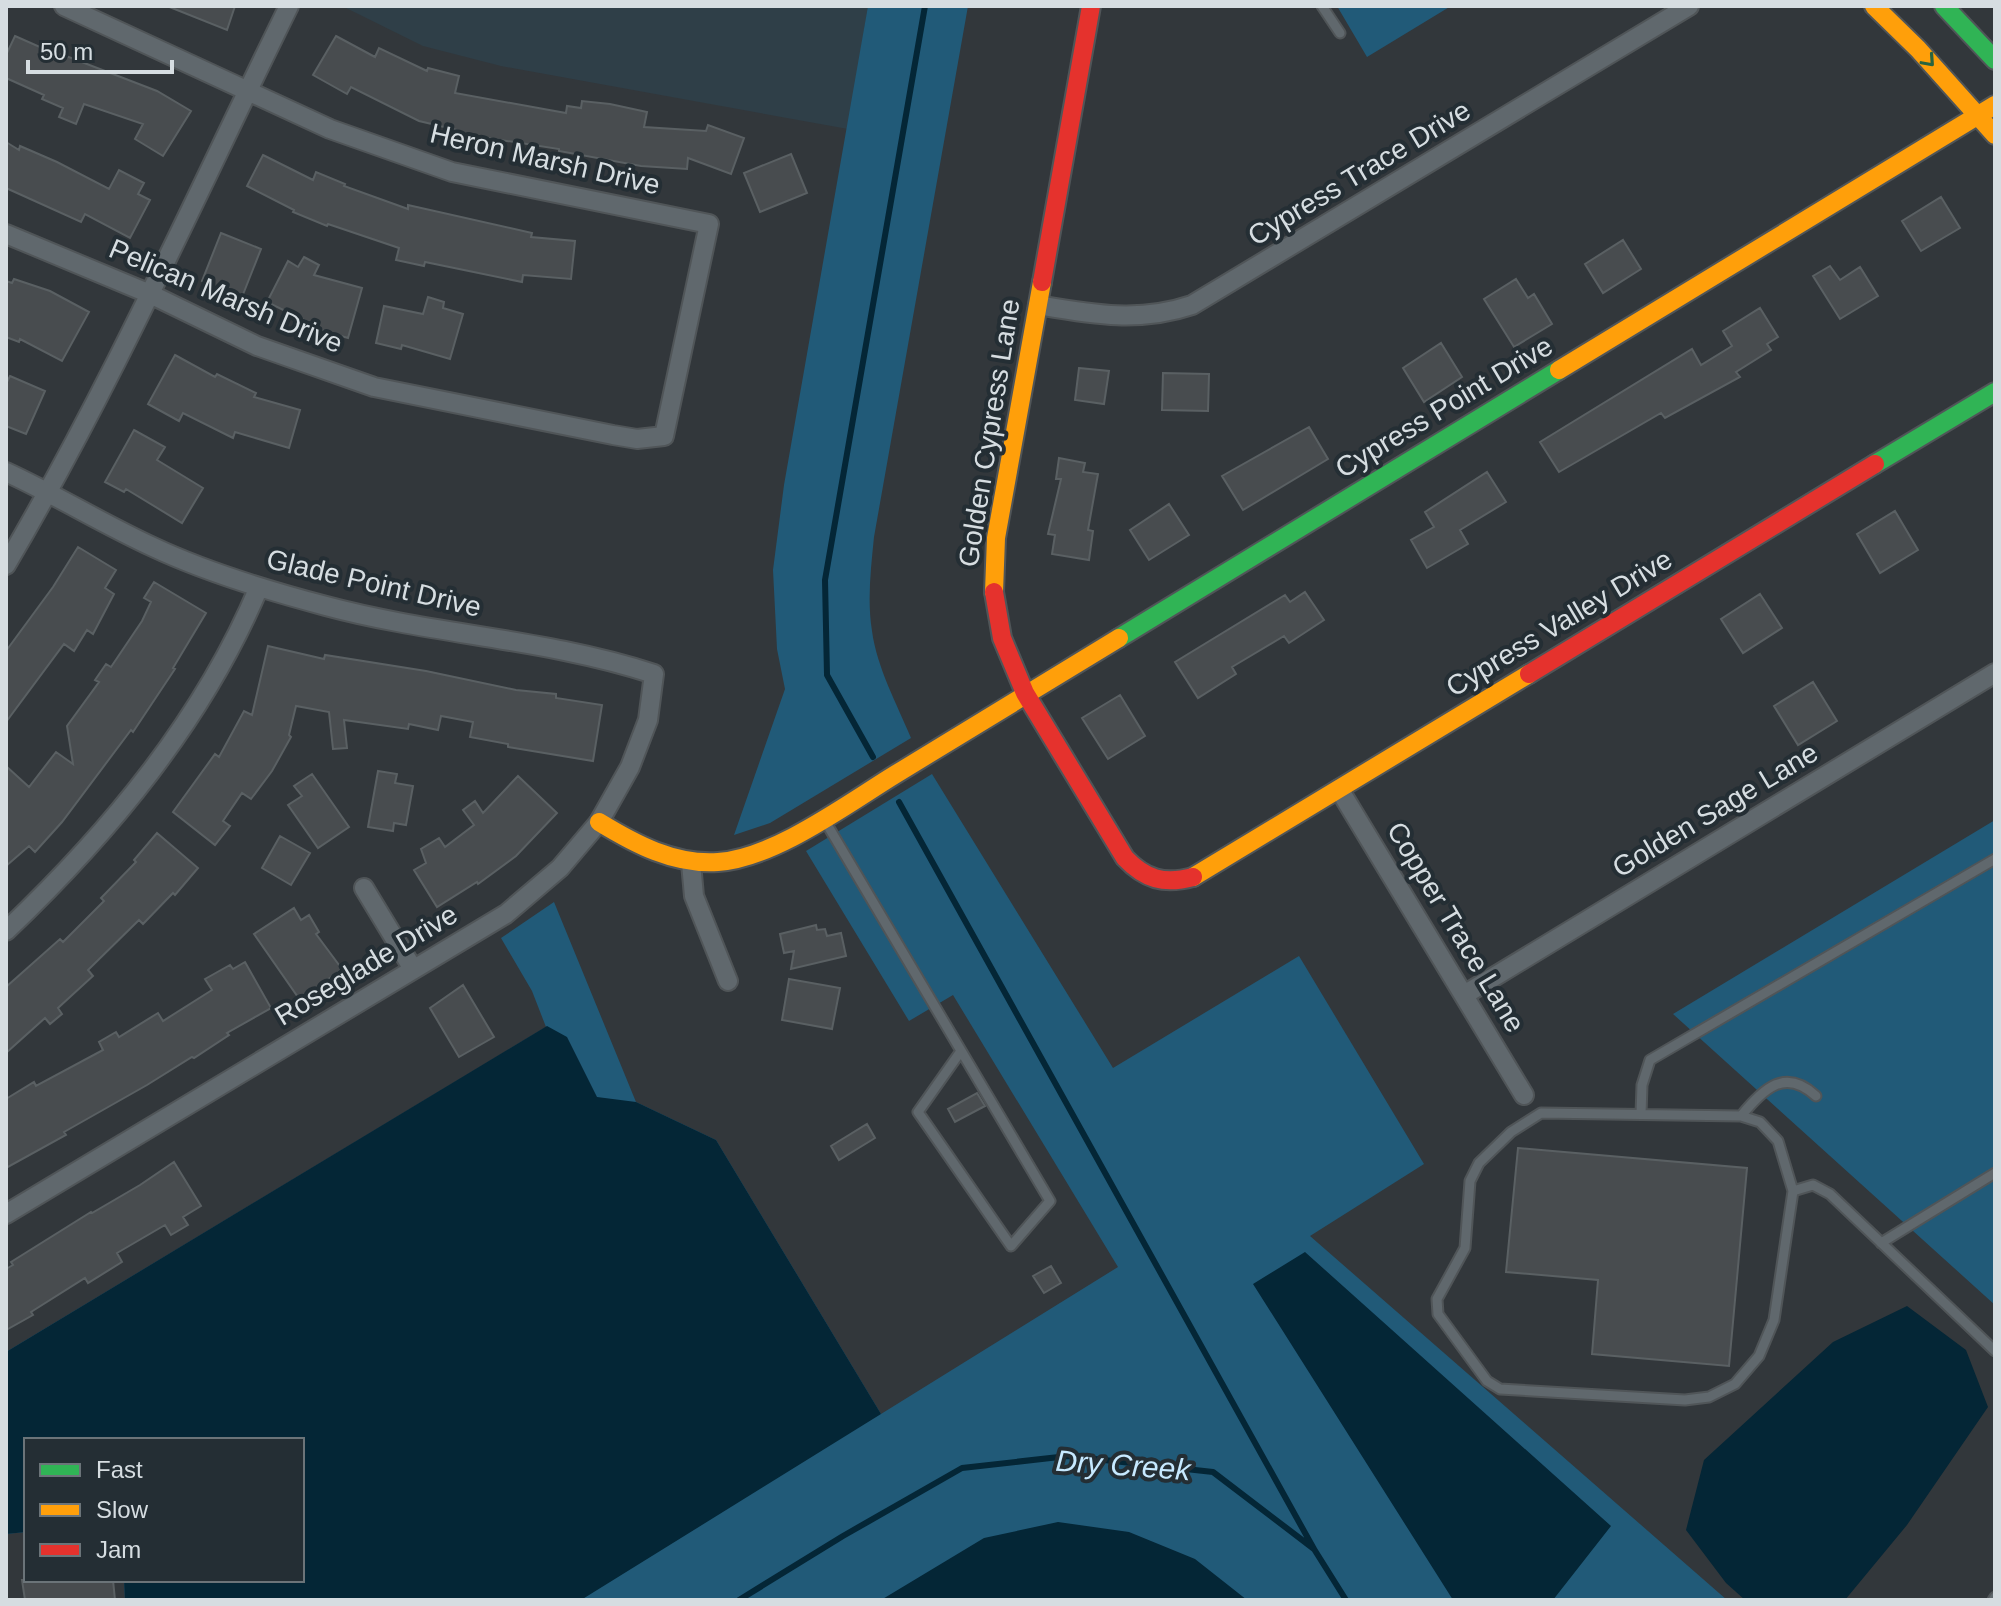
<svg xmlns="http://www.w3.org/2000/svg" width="2001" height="1606" font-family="Arial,sans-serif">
<rect width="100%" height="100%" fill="#32373b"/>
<path fill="#2f3f48" d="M342 6H868L848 129 501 66 423 46Z"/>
<path fill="#215a78" d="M868 6H968L874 537C871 568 867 600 872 631 877 668 897 704 911 738L770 823 734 835 785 689 777 649 773 570 784 485Z
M1337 6H1451L1367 57Z
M932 774 1113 1068 1299 956 1424 1164 1310 1236 1727 1600H125L124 1580H302V1440H26V1532L6 1534V1352L546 1027 532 991 501 938 554 902 636 1102 716 1140 881 1414 1118 1267 953 995 909 1021 806 851Z
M1995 820V1305L1673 1014Z"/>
<path fill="#042636" d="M547 1026 567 1037 597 1097 636 1102 716 1140 881 1414 581 1600H125L124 1580H302V1440H26V1532L6 1534V1352Z
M1305 1252 1611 1526 1553 1600H1453L1253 1284Z
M1907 1306 1966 1350 1988 1407 1907 1525 1845 1600H1745L1726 1583 1686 1530 1704 1460 1833 1342Z
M1058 1522 1129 1532 1195 1559 1247 1600H881L984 1538Z"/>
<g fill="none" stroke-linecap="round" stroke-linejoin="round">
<path stroke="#042636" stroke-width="6" d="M873 757 827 675 825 580 925 6
M899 802 1314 1549
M739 1600 843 1536 962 1468 1068 1456 1213 1472 1314 1549 1346 1600"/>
</g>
<path fill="#484c4f" stroke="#5a6063" stroke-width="2" d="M167 6H235L227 30Z
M15 36 60 56 61 54 157 91 191 111 163 156 135 139 143 124 84 104 76 124 59 117 63 108 42 99 44 95 6 78V55Z
M336 36 375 57 379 48 427 71 428 68 459 76 455 93 566 113 567 106 581 108 582 101 610 104 647 112 644 127 706 131 708 125 744 138 731 174 688 158 687 169 641 166 559 151V149L456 133 457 130 419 121 351 87 347 94 313 75Z
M6 142 19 150 20 146 57 162 109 189 119 170 144 183 138 194 150 200 130 238 85 214 81 222 6 188Z
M791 154 807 193 760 212 744 173Z
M263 155 313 180 316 172 345 184 344 186 408 209V205L532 233 531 237 575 241 571 279 523 275 522 282 425 262 424 266 396 260 399 248 328 224 327 226 293 212 294 210 247 186Z
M1941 197 1960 228 1921 251 1902 221Z
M221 233 261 249 242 297 202 281Z
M1623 240 1641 269 1603 293 1585 264Z
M304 257 319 265 314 275 362 288 348 338 307 326 308 322 267 302 288 261 298 267Z
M1830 266 1840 280 1860 267 1878 296 1840 319 1813 276Z
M14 279 50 291 89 312 62 361 20 339 19 342 6 337V281L12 283Z
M1516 279 1528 298 1534 294 1552 324 1514 347 1484 299Z
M428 297 444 302 443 308 463 314 450 359 402 345 401 349 376 343 384 306 423 314Z
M1760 308 1778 337 1767 344 1771 350 1736 372 1740 377 1665 418 1661 413 1559 472 1540 442 1692 349 1701 365 1732 346 1723 331Z
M1441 343 1462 377 1424 402 1403 368Z
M175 355 215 377 217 374 256 393 254 397 300 410 289 448 235 432 233 438 183 413 179 421 148 404Z
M1079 368 1109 371 1104 404 1075 400Z
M1163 373 1209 374 1208 411 1162 410Z
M10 376 45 391 26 434 6 426V384Z
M1309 427 1328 459 1243 510 1222 476Z
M134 430 165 447 157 460 203 488 182 523 126 489 124 492 105 482Z
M1059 458 1085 463 1083 472 1098 474 1088 530 1093 531 1089 560 1052 554 1055 535 1048 534 1061 479H1056Z
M1487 472 1506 502 1460 530 1468 544 1427 568 1411 540 1434 527 1425 512Z
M1169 504 1189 535 1149 560 1130 530Z
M1895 511 1918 550 1880 573 1857 534Z
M78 547 116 570 105 588 114 594 93 634 87 630 74 651 64 644 6 722V651L53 587Z
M154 582 206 613 173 668 175 669 133 732 131 730 62 822 35 852 29 846 6 866V766L29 787 56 752 73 764 67 726 99 682 95 680 106 664 111 667 142 621 151 602 144 598Z
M1305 592 1324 620 1289 643 1284 636 1232 667 1236 674 1198 698 1175 662 1285 595 1290 602Z
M1760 594 1782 628 1743 653 1721 619Z
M268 646 324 659 325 655 426 671 516 690 556 694V698L602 705 593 761 508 747V744L470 737 473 722 441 716 438 730 409 724 408 729 344 720 347 748 333 749 329 712 296 706 289 735 291 737 272 771 251 799 242 793 223 821 230 826 215 845 173 812 215 754 219 757 244 711 252 715Z
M1813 682 1837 721 1798 745 1774 706Z
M1120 695 1145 736 1108 759 1082 718Z
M378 771 397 774 395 783 413 786 406 825 394 823 393 831 368 827Z
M312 774 349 827 318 848 288 805 302 796 294 786Z
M518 776 557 813 516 856 478 884 477 882 437 907 414 870 426 863 421 849 439 838 445 847 474 825 463 810 475 801 483 813Z
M157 833 198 868 175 895 173 893 143 924 139 920 88 970 93 976 58 1008 62 1014 50 1024 45 1018 6 1053V987L60 939 63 942 104 901 101 898 136 862 134 860Z
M280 836 310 853 291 885 262 868Z
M294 908 301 920 309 915 319 932 316 934 342 969 300 1000 254 934Z
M816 925 817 930 825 929 827 936 841 933 846 956 791 969 794 951 784 953 780 934Z
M245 962 271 1008 227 1033 229 1035 194 1058 192 1057 147 1085 64 1132 66 1135 6 1168V1099L34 1082 36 1086 103 1050 99 1042 116 1032 119 1037 158 1013 163 1021 212 990 205 979 230 965 233 969Z
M789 979 840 988 832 1029 782 1020Z
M463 985 494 1037 459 1057 430 1008Z
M977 1093 985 1106 955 1122 948 1109Z
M867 1124 875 1138 839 1160 831 1146Z
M1518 1148 1747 1168 1729 1366 1592 1354 1598 1280 1506 1272Z
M174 1162 201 1206 183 1217 188 1225 171 1235 165 1225 117 1253 122 1262 88 1283 85 1278 31 1312 33 1315 6 1330V1269L13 1265 11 1262 91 1212 92 1213 140 1185Z
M1051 1266 1061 1283 1044 1293 1033 1276Z
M22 1580H113L115 1600H25Z"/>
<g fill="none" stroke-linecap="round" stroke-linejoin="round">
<g stroke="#505558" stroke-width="13">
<path id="lane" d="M1322 6 1340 33
M825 821C899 948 975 1074 1050 1201L1011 1246 918 1112 961 1051
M1541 1113 1741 1116 1760 1122 1778 1141 1793 1191 1774 1320 1759 1356 1735 1384 1709 1397 1685 1400 1500 1389 1487 1381 1438 1314 1437 1299 1465 1248 1470 1181 1479 1163 1511 1132Z
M1641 1114 1642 1085 1650 1060 1995 859
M1741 1116C1763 1089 1785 1067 1816 1096
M1793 1191 1813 1185 1830 1194 1995 1351
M1881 1243 1995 1173
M1993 1600 1995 1597"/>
</g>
<g stroke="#505558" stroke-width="22">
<path id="street" d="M6 234 150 294 257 346 374 387 613 435 637 439 664 436 709 224 452 172 330 129 64 6
M1038 305C1091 314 1139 323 1192 305L1689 6
M6 472C56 495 103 524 153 547 206 572 269 591 326 606 434 635 548 639 654 674L648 720 630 767 599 822 560 868 506 914 6 1214
M6 565C112 385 197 193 289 6
M1339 789 1524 1095
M691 863 694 896 728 981
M364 888 413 969
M6 931C110 832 203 720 259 587
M1464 995 1995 673"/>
</g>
<g stroke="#505558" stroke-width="22">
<path id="fast" d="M1944 6 1995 60
M1875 464 1995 392
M1119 638 1559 370"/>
</g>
<g stroke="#505558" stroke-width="22">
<path id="slow" d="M1874 6 1918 49 1995 135
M1559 370 1995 105
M994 592 996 538 1042 282
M599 822C635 844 674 865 718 862 775 858 847 804 896 774 970 729 1044 683 1119 638
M1193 877 1529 674"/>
</g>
<g stroke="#505558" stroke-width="22">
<path id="jam" d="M1042 282 1091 6
M994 592 1002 638 1025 693 1125 858C1145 879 1164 885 1193 877
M1529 674 1875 464"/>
</g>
<use href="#lane" stroke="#60686d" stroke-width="9"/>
<use href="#street" stroke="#60686d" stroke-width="18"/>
<use href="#fast" stroke="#30b455" stroke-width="18"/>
<use href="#slow" stroke="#ff9f0a" stroke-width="18"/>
<use href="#jam" stroke="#e5322d" stroke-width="18"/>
</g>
<defs><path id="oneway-chevron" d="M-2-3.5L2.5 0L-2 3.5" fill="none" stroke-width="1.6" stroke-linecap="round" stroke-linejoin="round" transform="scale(2)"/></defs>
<use stroke="#296441" href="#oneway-chevron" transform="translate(1929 61) rotate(48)"/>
<g text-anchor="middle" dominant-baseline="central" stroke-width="8" stroke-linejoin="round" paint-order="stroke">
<g font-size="28" fill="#d6dde1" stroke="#242e34">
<text transform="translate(545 159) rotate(13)">Heron Marsh Drive</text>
<text transform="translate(1359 173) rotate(-31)">Cypress Trace Drive</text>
<text transform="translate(226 296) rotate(23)">Pelican Marsh Drive</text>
<text transform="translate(1444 407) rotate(-31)">Cypress Point Drive</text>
<text transform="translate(989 433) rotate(-81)">Golden Cypress Lane</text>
<text transform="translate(374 583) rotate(13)">Glade Point Drive</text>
<text transform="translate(1559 623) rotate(-31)">Cypress Valley Drive</text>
<text transform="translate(1715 810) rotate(-31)">Golden Sage Lane</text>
<text transform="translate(1456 927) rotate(59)">Copper Trace Lane</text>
<text transform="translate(366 965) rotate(-31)">Roseglade Drive</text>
</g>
<g font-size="30" font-style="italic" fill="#c7e9ff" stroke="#242e34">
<text transform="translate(1123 1465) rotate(4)">Dry Creek</text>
</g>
</g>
<rect width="2001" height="1606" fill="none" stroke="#d6dde1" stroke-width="16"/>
<rect x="24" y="1438" width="280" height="144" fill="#242e34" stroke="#6b7479" stroke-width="2"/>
<rect x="40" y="1464" width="40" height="12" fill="#30b455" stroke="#6b7479" stroke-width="2"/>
<text x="96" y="1478" font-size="24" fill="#d6dde1">Fast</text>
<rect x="40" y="1504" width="40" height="12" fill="#ff9f0a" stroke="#6b7479" stroke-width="2"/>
<text x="96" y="1518" font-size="24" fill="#d6dde1">Slow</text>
<rect x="40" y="1544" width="40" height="12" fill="#e5322d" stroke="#6b7479" stroke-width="2"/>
<text x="96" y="1558" font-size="24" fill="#d6dde1">Jam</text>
<path d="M28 60v12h144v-12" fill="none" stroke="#d6dde1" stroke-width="4"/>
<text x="40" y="60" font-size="24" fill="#d6dde1" stroke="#242e34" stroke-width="6" paint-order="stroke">50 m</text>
</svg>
